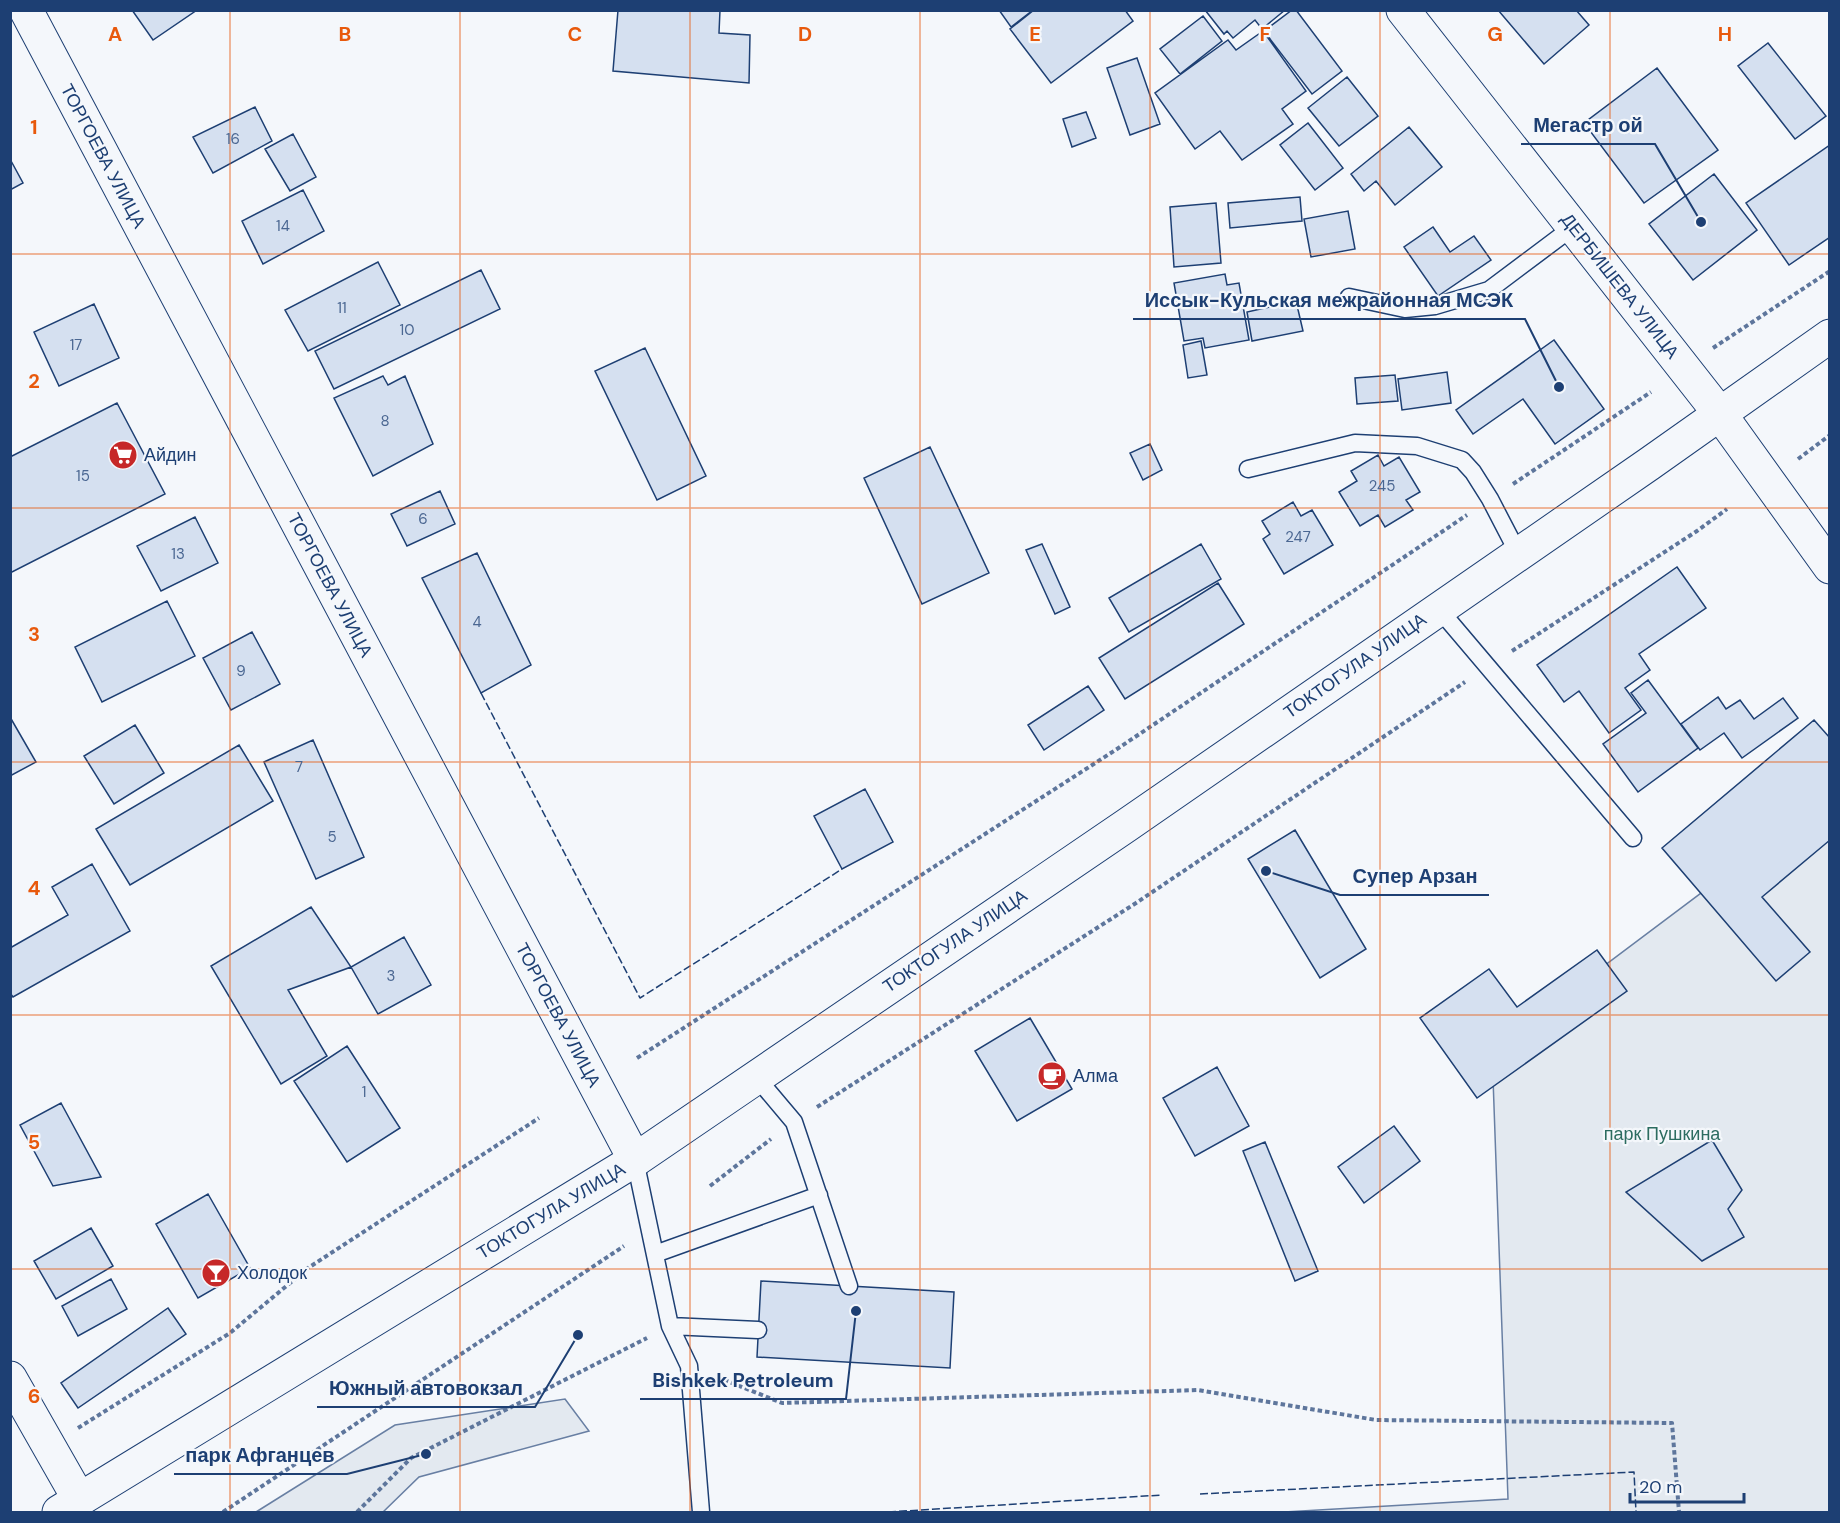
<svg xmlns="http://www.w3.org/2000/svg" width="1840" height="1523" font-family="'DM Sans',sans-serif">
<rect width="100%" height="100%" fill="#f4f7fb"/>
<path fill="#e3e9f0" stroke="#687fa3" stroke-width="1.5" d="M1829 797V1512H1284L1508 1499 1492 1050Z
M565 1399 589 1431 419 1477 383 1512H256L395 1425Z"/>
<path fill="#d5e0f0" stroke="#1d3f73" stroke-width="1.5" d="M132 10H197L153 40Z
M618 10H720L719 33 750 35 749 83 613 71Z
M999 10H1033L1011 27Z
M1034 10H1125L1133 21 1051 83 1010 29Z
M1205 10H1285L1262 29 1255 20 1233 38 1227 31 1224 34Z
M1292 10H1296L1342 71 1312 94 1264 31Z
M1498 10H1576L1589 25 1544 64Z
M1203 16 1222 41 1180 74 1160 49Z
M1263 31 1306 91 1282 109 1293 124 1242 160 1220 131 1195 149 1155 93 1228 40 1236 50Z
M1768 43 1826 116 1795 139 1738 66Z
M1137 58 1160 124 1130 135 1107 68Z
M1657 68 1718 150 1644 203 1584 123Z
M1347 77 1378 116 1339 146 1308 108Z
M255 107 272 141 213 173 193 137Z
M1086 112 1096 138 1072 147 1063 119Z
M1308 123 1343 168 1315 190 1280 145Z
M1409 127 1442 167 1395 205 1376 181 1364 191 1351 174Z
M293 134 316 177 290 191 265 149Z
M1830 145V237L1789 265 1746 203Z
M10 159 23 183 10 190Z
M1714 174 1757 230 1693 280 1649 224Z
M303 190 324 231 263 264 242 221Z
M1300 197 1302 221 1230 228 1228 203Z
M1216 203 1221 263 1174 267 1170 207Z
M1348 211 1355 249 1311 257 1304 219Z
M1433 227 1450 252 1474 236 1491 260 1438 296 1404 247Z
M378 262 400 305 308 351 285 310Z
M481 270 500 309 334 389 315 351Z
M1225 274 1227 285 1239 283 1249 340 1205 348 1203 338 1184 341 1174 283Z
M1296 301 1303 331 1252 341 1247 312Z
M94 304 119 358 59 386 34 332Z
M1554 340 1604 409 1555 444 1523 399 1473 434 1456 410Z
M1201 341 1207 375 1188 378 1183 345Z
M645 348 706 476 657 500 595 371Z
M1447 372 1451 403 1402 410 1398 379Z
M1395 375 1398 401 1357 404 1355 378Z
M383 376 388 385 405 376 433 444 373 476 334 398Z
M117 403 165 494 10 573V457Z
M1150 444 1162 470 1143 480 1130 453Z
M930 447 989 573 922 604 864 478Z
M1378 455 1384 466 1399 457 1420 492 1406 500 1413 510 1385 527 1378 515 1360 526 1339 492 1357 481 1351 471Z
M440 491 455 524 407 546 391 514Z
M1293 502 1301 516 1312 510 1333 545 1284 574 1263 539 1270 534 1262 521Z
M195 517 218 563 161 591 137 546Z
M1042 544 1070 607 1055 614 1026 550Z
M1201 544 1221 579 1129 632 1109 598Z
M477 553 531 665 481 693 422 578Z
M1677 567 1706 608 1639 654 1650 670 1625 688 1641 710 1609 733 1579 691 1564 702 1537 665Z
M1218 583 1244 624 1125 699 1099 658Z
M167 601 195 656 102 702 75 647Z
M252 632 280 684 231 710 203 658Z
M1648 680 1698 748 1638 792 1603 744 1646 713 1631 693Z
M1088 686 1104 710 1044 750 1028 725Z
M1718 697 1726 709 1740 700 1754 719 1783 698 1798 718 1742 758 1724 733 1700 750 1681 724Z
M10 717 36 762 10 776Z
M1814 720 1830 738V840L1762 897 1810 952 1776 981 1662 848Z
M135 725 164 773 114 804 84 756Z
M313 740 364 857 316 879 264 762Z
M239 745 273 801 130 885 96 829Z
M865 789 893 842 842 869 814 816Z
M1295 830 1366 949 1320 978 1248 859Z
M92 864 130 931 13 997 10 993V948L68 915 52 887Z
M311 907 351 967 288 990 327 1056 281 1084 211 966Z
M404 937 431 985 378 1014 351 967Z
M1597 950 1627 991 1477 1098 1420 1018 1489 969 1517 1007Z
M1030 1018 1072 1089 1017 1121 975 1051Z
M347 1046 400 1128 347 1162 294 1081Z
M1217 1067 1249 1126 1195 1156 1163 1098Z
M61 1103 101 1177 53 1186 20 1125Z
M1394 1126 1420 1161 1364 1203 1338 1167Z
M1712 1140 1742 1190 1728 1209 1744 1237 1702 1261 1626 1192Z
M1265 1142 1318 1271 1295 1281 1243 1151Z
M208 1194 250 1268 198 1298 156 1224Z
M91 1228 113 1266 56 1299 34 1261Z
M111 1279 127 1309 78 1336 62 1306Z
M761 1281 954 1292 950 1368 757 1357Z
M168 1308 186 1334 78 1408 61 1383Z"/>
<g fill="none" stroke-linecap="round" stroke-linejoin="round">
<g stroke="#1d3f73" stroke-width="19">
<path id="lane" d="M1349 297 1405 309 1435 306 1489 290 1573 227
M1248 469 1355 443 1417 446 1462 460 1473 472 1490 499 1518 553
M1438 608 1633 838
M756 1077 794 1122 849 1286
M635 1160 670 1326 689 1366 701 1512
M655 1254 819 1195
M670 1326 758 1330"/>
</g>
<g stroke="#1d3f73" stroke-width="35">
<path id="street" d="M26 10 635 1160
M1403 10 1720 414 1830 567
M10 1378 79 1499"/>
</g>
<g stroke="#1d3f73" stroke-width="35">
<path id="highway" d="M59 1512 635 1160 1127 825 1649 464 1830 336"/>
</g>
<path stroke="#5e769c" stroke-width="4" stroke-dasharray="4.5 3" stroke-linecap="butt" d="M1713 348 1830 271
M1798 459 1830 435
M1513 484 1651 392
M1512 651 1697 531 1727 509
M637 1058 1117 749 1467 515
M817 1107 1136 903 1465 682
M710 1186 771 1139
M717 1377 782 1403 1198 1390 1376 1420 1672 1423 1679 1512
M78 1428 230 1333 308 1268 539 1118
M223 1512 624 1246
M357 1512 411 1458 647 1338"/>
<use href="#lane" stroke="#f4f7fb" stroke-width="16"/>
<use href="#street" stroke="#f4f7fb" stroke-width="33"/>
<use href="#highway" stroke="#f4f7fb" stroke-width="33"/>
<path stroke="#1d3f73" stroke-width="1.5" stroke-dasharray="8 3" stroke-linecap="butt" d="M481 693 640 998 842 869
M1200 1494 1634 1472 1636 1512
M888 1512 1162 1495"/>
</g>
<path fill="none" stroke="#e8590c" stroke-width="1.5" stroke-opacity="0.55" d="M230 10V1512M460 10V1512M690 10V1512M920 10V1512M1150 10V1512M1380 10V1512M1610 10V1512M10 254H1830M10 508H1830M10 762H1830M10 1015H1830M10 1269H1830"/>
<defs>
<g id="supermarket-disc" transform="scale(1.5)"><circle r="9.5" fill="#c62828" stroke="#f4f7fb"/><path d="M-6-5.5h2.5l.6 2H6L4.5 2H-2.5L-4.4-4H-6ZM-1.5 3.2a1.3 1.3 0 1 0 .1 0ZM3 3.2a1.3 1.3 0 1 0 .1 0Z" fill="#fff"/></g>
<g id="cafe-disc" transform="scale(1.5)"><circle r="9.5" fill="#c62828" stroke="#f4f7fb"/><path d="M-5.5-4.5H6V0H3Q3 3.5 0 3.5H-2.5Q-5.5 3.5-5.5 0ZM3-3.2v2h1.7v-2ZM-6 4.5H4V6H-6Z" fill="#fff"/></g>
<g id="bar-disc" transform="scale(1.5)"><circle r="9.5" fill="#c62828" stroke="#f4f7fb"/><path d="M-6-5H6L.8 .8V4.5H3.5V6h-7V4.5H-.8V.8Z" fill="#fff"/></g>
</defs>
<g fill-rule="evenodd">
<use href="#supermarket-disc" x="123" y="455"/>
<use href="#cafe-disc" x="1052" y="1076"/>
<use href="#bar-disc" x="216" y="1273"/>
</g>
<g text-anchor="middle" dominant-baseline="central" stroke-width="4.5" stroke-linejoin="round" paint-order="stroke">
<g font-size="15" fill="#4b6792">
<text x="233" y="139">16</text>
<text x="283" y="226">14</text>
<text x="342" y="308">11</text>
<text x="407" y="330">10</text>
<text x="76" y="345">17</text>
<text x="385" y="421">8</text>
<text x="83" y="476">15</text>
<text x="1382" y="486">245</text>
<text x="423" y="519">6</text>
<text x="1298" y="537">247</text>
<text x="178" y="554">13</text>
<text x="477" y="622">4</text>
<text x="241" y="671">9</text>
<text x="299" y="767">7</text>
<text x="332" y="837">5</text>
<text x="391" y="976">3</text>
<text x="364" y="1092">1</text>
</g>
<g font-size="18" fill="#1d3f73" stroke="#f4f7fb">
<text transform="translate(103 156) rotate(62)">ТОРГОЕВА УЛИЦА</text>
<text transform="translate(1620 286) rotate(52)">ДЕРБИШЕВА УЛИЦА</text>
<text transform="translate(330 585) rotate(62)">ТОРГОЕВА УЛИЦА</text>
<text transform="translate(1355 666) rotate(-35)">ТОКТОГУЛА УЛИЦА</text>
<text transform="translate(955 941) rotate(-34)">ТОКТОГУЛА УЛИЦА</text>
<text transform="translate(558 1015) rotate(62)">ТОРГОЕВА УЛИЦА</text>
<text transform="translate(551 1211) rotate(-31)">ТОКТОГУЛА УЛИЦА</text>
</g>
<g font-size="18" fill="#1d3f73" stroke="#f4f7fb" text-anchor="start">
<text x="144" y="455">Айдин</text>
<text x="1073" y="1076">Алма</text>
<text x="237" y="1273">Холодок</text>
</g>
<g font-size="18" fill="#2c6c60" stroke="#f4f7fb">
<text x="1662" y="1134">парк Пушкина</text>
</g>
</g>
<g font-size="20" text-anchor="middle" font-weight="bold" fill="#e8590c" stroke="#f4f7fb" stroke-width="4.5" stroke-linejoin="round" paint-order="stroke">
<text x="115" y="41">A</text>
<text x="345" y="41">B</text>
<text x="575" y="41">C</text>
<text x="805" y="41">D</text>
<text x="1035" y="41">E</text>
<text x="1265" y="41">F</text>
<text x="1495" y="41">G</text>
<text x="1725" y="41">H</text>
<text x="34" y="134">1</text>
<text x="34" y="388">2</text>
<text x="34" y="641">3</text>
<text x="34" y="895">4</text>
<text x="34" y="1149">5</text>
<text x="34" y="1403">6</text>
</g>
<path fill="none" stroke="#1d3f73" stroke-width="2" d="M1701 222L1655 144H1521M1559 387L1525 319H1133M1266 871L1340 895H1489M856 1311L846 1399H640M578 1335L535 1407H317M426 1454L347 1474H174"/>
<g fill="#1d3f73" stroke="#f4f7fb" stroke-width="2">
<circle cx="1701" cy="222" r="6"/>
<circle cx="1559" cy="387" r="6"/>
<circle cx="1266" cy="871" r="6"/>
<circle cx="856" cy="1311" r="6"/>
<circle cx="578" cy="1335" r="6"/>
<circle cx="426" cy="1454" r="6"/>
</g>
<g font-size="20" text-anchor="middle" font-weight="bold" fill="#1d3f73" stroke="#f4f7fb" stroke-width="4.5" stroke-linejoin="round" paint-order="stroke">
<text x="1588" y="132">Мегастр ой</text>
<text x="1329" y="307">Иссык-Кульская межрайонная МСЭК</text>
<text x="1415" y="883">Супер Арзан</text>
<text x="743" y="1387">Bishkek Petroleum</text>
<text x="426" y="1395">Южный автовокзал</text>
<text x="260" y="1462">парк Афганцев</text>
</g>
<rect width="1840" height="1523" fill="none" stroke="#1d3f73" stroke-width="24"/>
<path d="M1630 1493v9h114v-9" fill="none" stroke="#1d3f73" stroke-width="3"/>
<text x="1639" y="1493" font-size="18" fill="#1d3f73" stroke="#f4f7fb" stroke-width="4.5" paint-order="stroke">20 m</text>
</svg>
